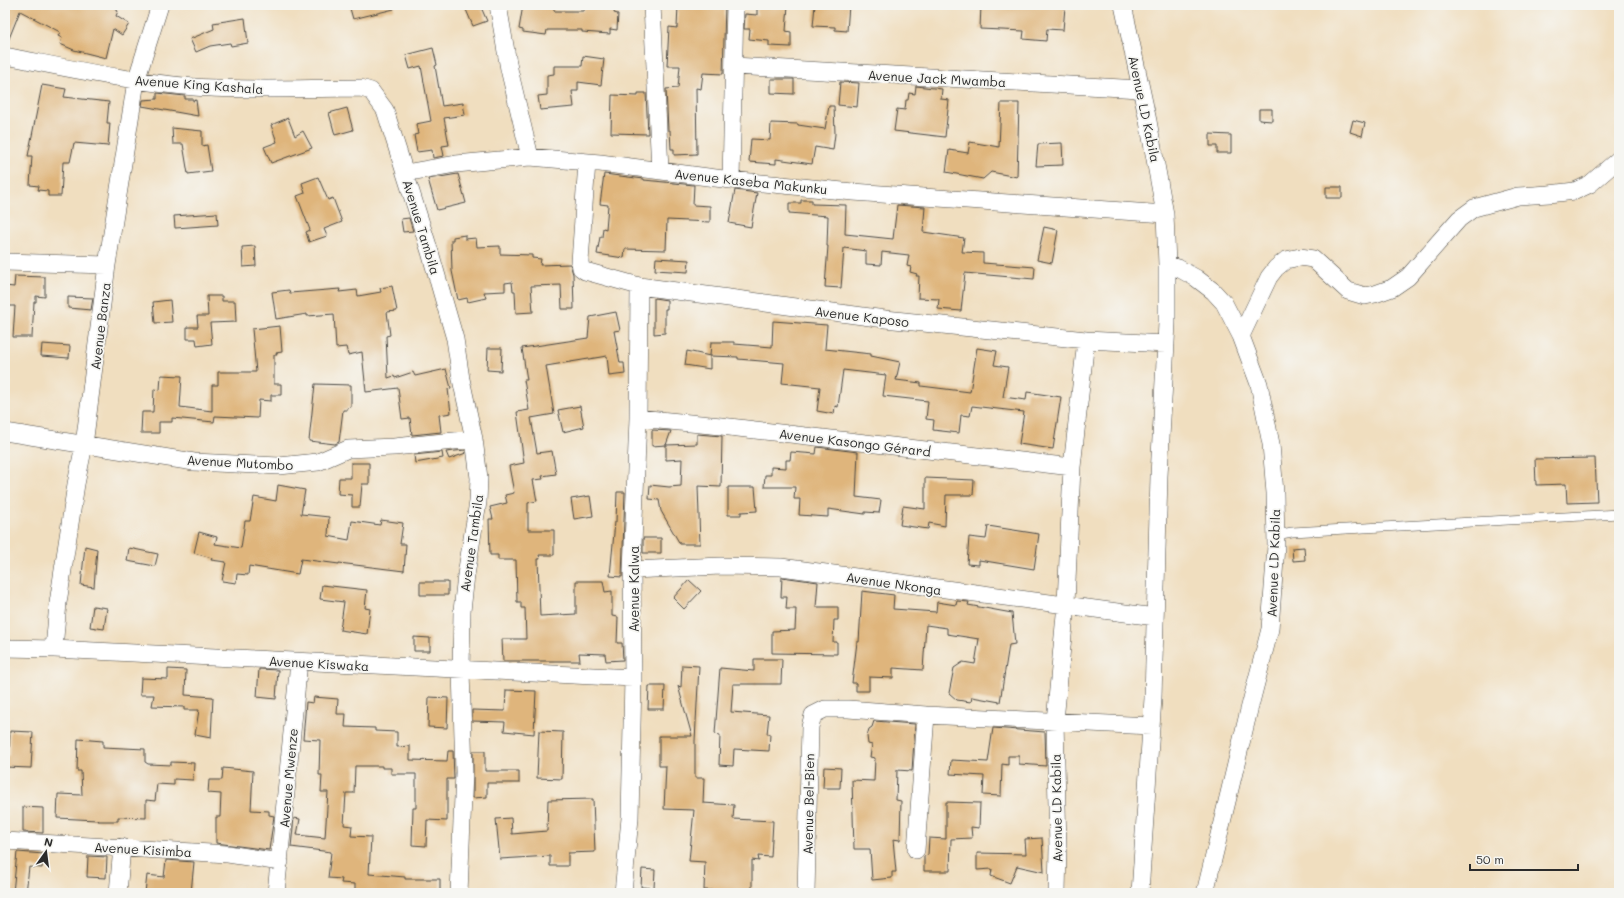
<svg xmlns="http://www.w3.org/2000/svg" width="1624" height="898" font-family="Mali,sans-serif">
<rect width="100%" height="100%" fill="#f6f6f2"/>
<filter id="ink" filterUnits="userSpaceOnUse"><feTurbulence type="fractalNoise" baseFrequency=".025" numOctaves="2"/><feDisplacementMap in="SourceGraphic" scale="8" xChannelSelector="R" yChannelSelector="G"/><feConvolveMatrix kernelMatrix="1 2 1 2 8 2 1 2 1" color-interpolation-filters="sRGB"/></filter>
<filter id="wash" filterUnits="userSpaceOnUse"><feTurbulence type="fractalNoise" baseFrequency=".012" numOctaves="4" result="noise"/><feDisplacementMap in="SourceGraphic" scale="16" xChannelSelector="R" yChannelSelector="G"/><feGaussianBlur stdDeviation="0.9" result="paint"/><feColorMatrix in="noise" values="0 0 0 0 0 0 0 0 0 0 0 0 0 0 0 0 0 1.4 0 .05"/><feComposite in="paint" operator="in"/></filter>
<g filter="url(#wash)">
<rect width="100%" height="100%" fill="#f0debf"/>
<g id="blocks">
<path fill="#dfb57c" d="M5 5H117L115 9 118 11 116 16 129 24 122 35 113 29 106 58 74 50 60 44 62 38 58 36 60 32 20 11 6 46H5Z
M349 5H394V9L353 19Z
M464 5H480L487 21 473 26Z
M523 5H554V11H584V5H615L614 13 618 14 617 30 610 29V34L582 32V30H547L546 35 523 32V30L519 29Z
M678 5H725L723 74 703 73 701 89 696 88 697 154 674 155V149H671L670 130H668L666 89 678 88 680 66H667L669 27 677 28Z
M757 5H788L786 31 791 32V47L769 46V41L749 39 750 29H744L745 14 757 15Z
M815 5H849L847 31 835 30V27L813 26Z
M981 5H1052L1065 7 1063 30 1047 29 1046 41 1023 39 1024 31 980 29Z
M245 18 248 43 231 46 230 43 210 46 196 52 190 39 214 29 213 23Z
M433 48 437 65 435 66 442 106 463 103 465 115 444 118 449 145 442 146 444 156 433 158 432 150 417 152 414 135 418 134 416 124 431 121 421 66 410 69 406 55Z
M583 56 604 59 601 85 578 82V91H572L574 107 540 110 538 96 547 95V75L554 74V66H582Z
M771 79H794V94L771 93Z
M840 82 859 83 857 107 838 105Z
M42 85 66 89 64 97 109 102 107 123H110L108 146 74 143 70 162H63L61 196H48V191L38 190 39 186 30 185 32 156H28Z
M916 86 942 89 941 99 949 100 945 137 894 131 897 109 905 110 906 100H908L909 93 915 94Z
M157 93 185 96V99H193V101L196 100 198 116 142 106 143 100 157 99Z
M638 93H646L648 134 611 133 612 95 638 96Z
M1001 103H1019L1017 177 991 172 983 179 946 172 949 150 968 153 970 142 999 147Z
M829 106H834L835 134 833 150 815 147 812 164 776 159V164L749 162 751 139 770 140 771 123 798 124V125L825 129Z
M347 108 353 130 335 135 329 113Z
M1259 109H1272V121L1259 120Z
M288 118 295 136 303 131 312 148 271 163 264 147 277 142 271 125Z
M1353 120 1365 123 1362 136 1350 132Z
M172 128 202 131V146L207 145 211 171 188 174 183 144H173Z
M1210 134 1231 135V153H1217V146H1210Z
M1062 143 1063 165 1036 166 1038 144Z
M458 174 466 203 437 210 428 179Z
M604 174 644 179V180L694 185 693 205 710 206V222L667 220 666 250 625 249 624 258 597 254 600 237H602L603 228 606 229 608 205 600 204Z
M318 177 328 200 333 198 342 222 324 229 327 236 309 242 306 232 310 230 297 196 305 193 302 183Z
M1326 187H1342V198H1326Z
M735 190 757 193 751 227 729 223Z
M801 200H812V204L846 205 845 234 893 239 897 205 925 207 923 232 964 238 962 252 983 253V263L1035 267 1034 279 965 273 961 311 938 309 939 299 918 298 919 276H916L917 274 910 272 911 267 907 266 909 255 882 252 881 265 866 264V251L844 248 841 288 825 287 828 246H827L828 216 789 213V203H801Z
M217 213 218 225 175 228 174 216Z
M409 218 413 231 403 232 401 219Z
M1044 227 1058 230 1052 263 1037 260Z
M465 235V239L476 238 477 247 500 246V254L532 255V258L541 259 540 265 570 264 573 274 574 309H562L561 285 531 286 533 312 516 313 515 291H513L512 282 505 283V291L484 292 486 298 468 302 467 298 458 300 452 271 451 240H453V237Z
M255 246 256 266 243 267 242 247Z
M656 258 689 260 688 272 655 270Z
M15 276 45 277V297L36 296V302H34L32 337H13L15 306H5V286L14 287Z
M392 286 397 311 387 312 390 335 386 336 388 378 394 376 395 378 413 372 415 376 446 369 451 388 448 389 451 413 439 415 441 432 412 435 410 418 402 419 398 388 366 392 362 352 348 355 346 347 336 348 334 314 307 316V314L276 319 272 292 289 290 290 293 340 289 339 292 357 290 358 296 381 292 380 288Z
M207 296H222V301H235L236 322 210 323 212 344 197 346 196 339H187V327H198L197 316H208Z
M68 297 93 298 91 310 68 308Z
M654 298 667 300V309H665V333L654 334Z
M170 300 172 322 155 323 153 302Z
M616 312 620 330 614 331 620 363H624L625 374 609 376 607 356 546 366 554 414 531 418 537 453 552 451 556 474 542 476 543 479 533 480 537 501 528 503V530H554V555H539L540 559H538L540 616 576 614V581H603L605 592 612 591V616L618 617 617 643H622L623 660 606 661 605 654 579 653 580 661H503L502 639H526L525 608H521V602H517L516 560H498V555H490L489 519H493L490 507 507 503 505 495 514 493 509 466 524 463 517 412 529 410 524 380H527L522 348 588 338 590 317Z
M773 321 827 325 825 349 871 354V356L900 362 896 380 921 383V386L970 392 977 348 997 351 994 365 1008 367 1003 397 1026 400 1027 392 1061 397 1053 449 1019 444 1024 412 972 406 970 416 961 415 959 433 933 430 934 420 926 419 928 401 883 396 886 375 843 370 838 407 835 406 834 414 817 411 820 387 782 383 784 363 738 359V357L710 356 711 342H734V344L772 347Z
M280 326 282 352 276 353 277 355H274V384H281V395H271V401L259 400 258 418 215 416 214 422 172 418V422H159V433H141L142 412H153L154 389 160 390 161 375 182 376 180 407 212 411V385H218V372H256L252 329Z
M42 344 70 346 69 358 41 356Z
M488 348H502L501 371 487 370Z
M687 351 710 356V369L685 365Z
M315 384 351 385V407L347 408V410H343L339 442 335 444 309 441Z
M580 406 584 427 563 432 558 410Z
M652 430 671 431 666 445 652 446Z
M697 434 722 436 721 487 698 486 700 544H680L661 511 659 500 649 499 650 485 669 487 681 486 682 459 666 460V445L697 444Z
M817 447 858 452 856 497 881 500 879 513 865 512V514L828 509V517L799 515 800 499H794L795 487H764L765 475H771V467L786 468V460H790L791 452 816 454Z
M465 450 466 453 449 459 446 452Z
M442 452 443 458 415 463 414 455Z
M1595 458 1597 502 1567 503 1566 484 1536 485 1535 459Z
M351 463H369V484H362L360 507H352V495L338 494 339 478H351Z
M925 478 974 480 973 495H946L945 526 929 523 928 529 900 525 903 506 925 509Z
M278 485 305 490 301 514 329 517 328 536 349 540 352 521 380 525 381 520 403 523 400 544H406L404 571 339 563V564L301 559 298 574 249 566 248 575 237 574 236 583 222 581 226 562 211 560 212 558 194 553 199 532 217 537 215 544 241 548 245 521H250L254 497 276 501Z
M728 487H755L757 511 741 512V515H728Z
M617 492H625L622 577 610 576 615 522H616Z
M590 496 593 516 574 519 571 499Z
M988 526 1039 534 1034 569 979 560V565L967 564 969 537 986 539Z
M643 538H661V553H643Z
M85 546 97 549 94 587 81 585Z
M1304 547 1305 560 1293 561 1292 548Z
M129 548 158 554 155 566 127 561Z
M782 577 818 582 816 607H838V620H834L833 642H837V654L772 653V631L795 630 796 609H786L787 597H781Z
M689 580 701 591 684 609 673 598Z
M420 582H448V595H420Z
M322 585 367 590 365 608 370 609 367 634 340 630 344 602 320 599Z
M862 591 894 595 893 609 936 612 937 602 956 605 957 601 969 602 968 605 1012 613 1015 644 1009 645 1000 702 972 697 971 702 957 700 949 693 954 668 963 662 975 664 979 639 947 634V628L926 625 923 670 893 668V678L869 677V691H856V683H852L857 642H859Z
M93 606 107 608 104 629 90 627Z
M414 637 430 638V651H414Z
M754 659H782L781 684H733L731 712 769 715 767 734H770L769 751 734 749 733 766 719 765 720 735 715 734 720 668 754 671Z
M682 665 699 666 695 741V778H704L703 803 734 805 733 819 773 821 771 857 758 856 759 861 752 860V893H731V891L704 890 705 862 689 861 694 810 664 809 666 766H659V736H692L678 686 681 687Z
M168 669 186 670 185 695 213 697 211 738 195 735 199 710H184V707L152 706 154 695H140L141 678 168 679Z
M259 669 278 670 276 699 257 697Z
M649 686H665L664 709H648Z
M506 690 536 691 534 734 504 731 505 722 472 721V710L505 711Z
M314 697 338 699 337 714H346L345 727 375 728V731L397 732V747L410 746V760L447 761 448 751H453L454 779H447V821L427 820 426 846 412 845 413 808H416V774H391V768H382V766H355L354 793H346L344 825 352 826 351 836 371 837 369 874 405 877V879H440V893H355V884L341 883 342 879 328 878 331 852 291 847 294 818 300 819 297 835 325 838 328 792H321L322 775H319L320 740 303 739 306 702 313 703Z
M429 697 448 698 447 728 428 727Z
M874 721 915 724 912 771 897 770 896 800 901 801 900 840 893 839 896 872H892V878L872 880 870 849H854L852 780 874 781 875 758 870 757 872 745 868 744 867 736 869 729 872 727Z
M993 728 1045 732 1046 766 1019 764V756H1008V765L1002 764 1001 796 983 795 984 776 950 774 951 760 988 762Z
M10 731 33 732 31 768 5 767V755L9 756Z
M539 731 563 732 562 779 537 778Z
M78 739 103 741V747L145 749V762L148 764 171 765V762L194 763 193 780 174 779V785L157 784 155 801 146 800V818L118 817V821H98L97 820 57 818 58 794 82 795 81 771H77Z
M473 751H485V771H519V783H487V797L473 798Z
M824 767 841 768 840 788H823Z
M223 768 253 771 251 810 269 811V815L274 816 269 850 216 843V817H220L221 794 208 793 209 780H222Z
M593 799 595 852 568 853V866H550V856L500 859 496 819 511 818 512 834 547 831 548 800Z
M946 802 980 803 979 828 971 827 972 838 951 839 950 871H924V856L928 855 929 838 946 839Z
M23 807 43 808V833L23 832Z
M1042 838 1044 872 1017 866 1010 883 991 876 992 869 977 870V853L1026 854 1025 839Z
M17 852 44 854 42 868 29 867 26 893H13Z
M88 856 107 857 106 878 87 877Z
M166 860 194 862 191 893H145L147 875 164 877Z
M642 869 655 870 654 888 641 887Z"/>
</g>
</g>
<g filter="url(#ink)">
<use href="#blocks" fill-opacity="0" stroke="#494641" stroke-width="1"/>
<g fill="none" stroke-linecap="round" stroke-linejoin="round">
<g stroke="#494641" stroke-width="10">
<path id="service" d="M1276 535 1292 532 1619 514"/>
</g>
<g stroke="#494641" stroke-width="18">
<path id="minor" d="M498 5 509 69 530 157
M652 5 660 170
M1123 5 1148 121 1165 214 1167 265V323L1159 476 1153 698 1140 893
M5 56C68 68 130 82 194 87 250 91 306 88 361 88L371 91 385 110 430 252 455 339 461 379 474 439 479 478 478 502 466 575 462 611 461 670 464 772 459 893
M734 66 1140 89
M587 162 580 262 581 268 585 271 639 286 885 319 1086 340 1166 344
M405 173 456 164 530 157 600 163 731 180 853 192 1165 214
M731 180 735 5
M5 262 107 265
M1167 265 1178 268 1196 278 1213 291 1224 303 1241 336 1259 384 1271 444 1275 493 1276 546 1270 629 1249 710 1205 893
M1241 336 1269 277 1276 268 1286 260 1300 257 1313 259 1348 291 1365 296 1375 294 1392 288 1408 277 1459 219 1474 208 1518 196 1549 194 1575 191 1590 184 1619 159
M638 418 721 426 1072 467
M5 432 194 462 279 466 318 462 348 449 394 447 474 439
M632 570 721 566 781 567 1155 617
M5 648 54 649 633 678
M54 649 58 603 76 484 84 445 107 265 136 81 160 5
M5 841 228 854 280 862
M916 850 926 715
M118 893 122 847
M276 893 299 662
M623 893 630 818 633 678 632 570 638 418 639 286
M806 893 810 727 813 715 825 709H848L926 715 1151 726
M1057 893 1058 848 1055 721 1066 604 1072 467 1086 340"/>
</g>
<use href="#service" stroke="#fff" stroke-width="9"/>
<use href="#minor" stroke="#fff" stroke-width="17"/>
</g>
</g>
<g text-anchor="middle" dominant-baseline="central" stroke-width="3.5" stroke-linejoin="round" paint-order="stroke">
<g font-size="13" fill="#2b2b2b" stroke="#f6f6f2">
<text transform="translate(937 78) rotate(3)">Avenue Jack Mwamba</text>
<text transform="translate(199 84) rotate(4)">Avenue King Kashala</text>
<text transform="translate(1145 109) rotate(78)">Avenue LD Kabila</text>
<text transform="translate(751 181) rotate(6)">Avenue Kaseba Makunku</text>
<text transform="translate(422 227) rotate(73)">Avenue Tambila</text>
<text transform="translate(862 316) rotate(7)">Avenue Kaposo</text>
<text transform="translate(100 326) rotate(-83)">Avenue Banza</text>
<text transform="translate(855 442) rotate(7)">Avenue Kasongo Gérard</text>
<text transform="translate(240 462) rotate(3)">Avenue Mutombo</text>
<text transform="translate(471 543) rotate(-82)">Avenue Tambila</text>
<text transform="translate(1273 563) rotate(-88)">Avenue LD Kabila</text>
<text transform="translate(894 583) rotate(8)">Avenue Nkonga</text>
<text transform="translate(633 589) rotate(-90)">Avenue Kalwa</text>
<text transform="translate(319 663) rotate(3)">Avenue Kiswaka</text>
<text transform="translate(288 778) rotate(-85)">Avenue Mwenze</text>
<text transform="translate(808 804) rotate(-89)">Avenue Bel-Bien</text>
<text transform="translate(1056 808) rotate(-91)">Avenue LD Kabila</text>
<text transform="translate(143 849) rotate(3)">Avenue Kisimba</text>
</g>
</g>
<rect width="1624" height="898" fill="none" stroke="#f6f6f2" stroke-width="20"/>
<g transform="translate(46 852) rotate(14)" stroke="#f6f6f2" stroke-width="3" paint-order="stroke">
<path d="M0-3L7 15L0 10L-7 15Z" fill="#2b2b2b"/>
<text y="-6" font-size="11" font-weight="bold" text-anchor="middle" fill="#2b2b2b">N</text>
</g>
<path d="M1470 864v6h108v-6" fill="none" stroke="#2b2b2b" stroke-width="2"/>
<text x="1476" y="864" font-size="12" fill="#2b2b2b" stroke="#f6f6f2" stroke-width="3" paint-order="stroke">50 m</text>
</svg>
